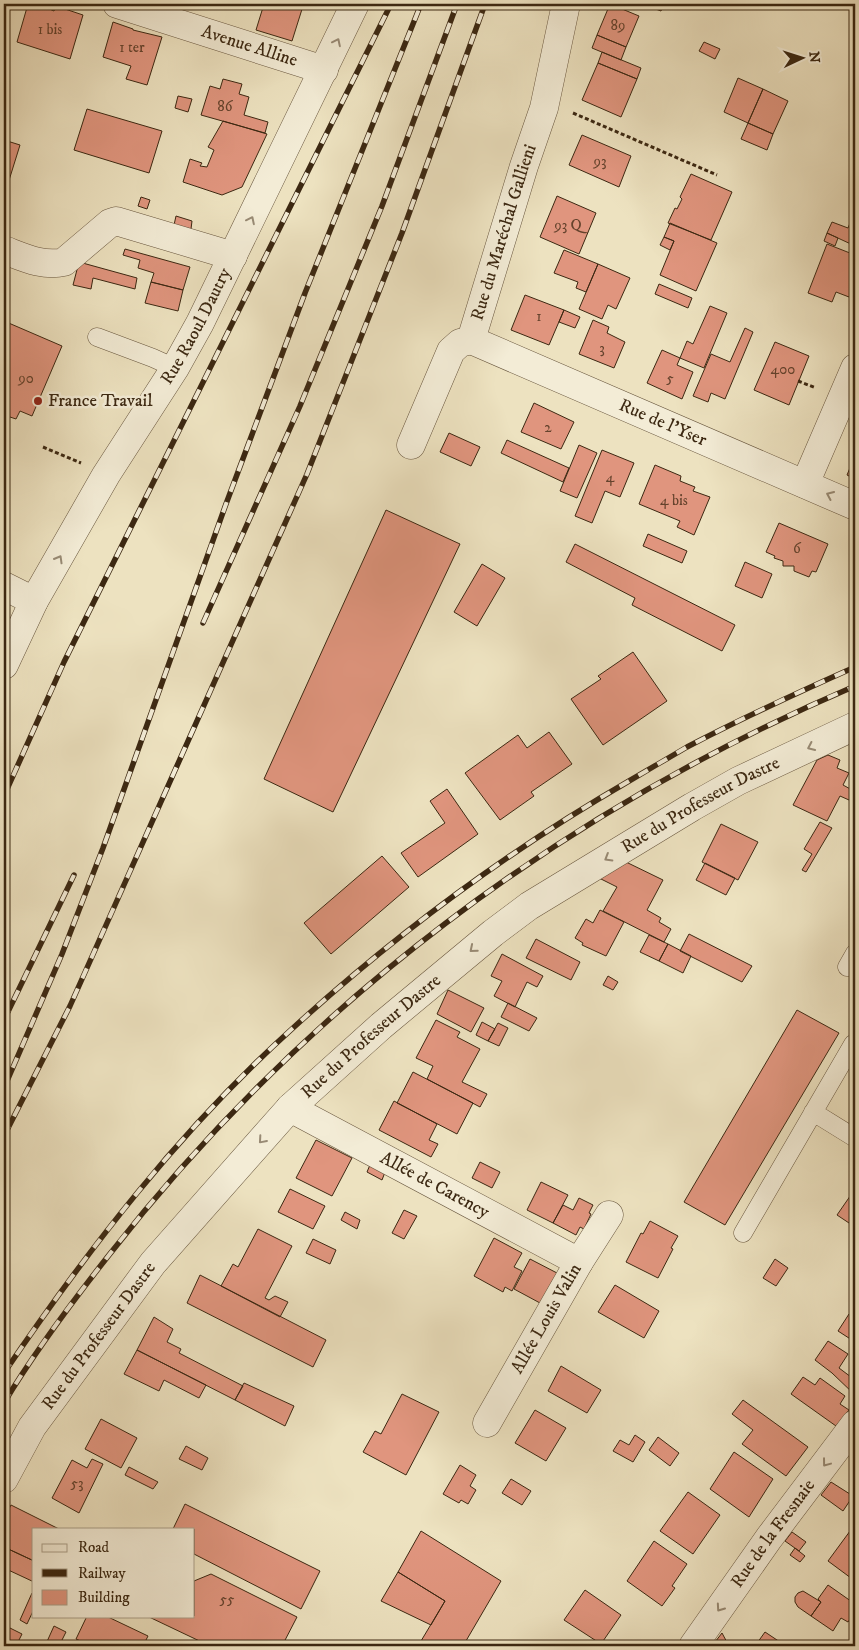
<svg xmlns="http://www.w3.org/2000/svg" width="859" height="1650" font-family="'IM FELL DW Pica',serif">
<rect width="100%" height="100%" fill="#ede2c0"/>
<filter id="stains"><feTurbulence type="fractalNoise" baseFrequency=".004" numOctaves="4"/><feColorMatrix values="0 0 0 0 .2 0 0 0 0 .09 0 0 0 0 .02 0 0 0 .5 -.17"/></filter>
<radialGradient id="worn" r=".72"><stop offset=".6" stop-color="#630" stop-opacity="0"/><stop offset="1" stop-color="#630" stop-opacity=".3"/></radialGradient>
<path fill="#e0957e" stroke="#3c2812" d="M28 4H46L45 7 54 11 56 6 83 15 70 59 17 42Z
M264 4H297L303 6 292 41 256 30Z
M610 4 639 16 626 47 597 35Z
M642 4H664L661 11Z
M113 22 133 29V30L162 37 147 85 126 79 131 66 103 57Z
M597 35 626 47 621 60 592 48Z
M704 42 720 49 715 59 699 51Z
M602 52 641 68 637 79 598 63Z
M598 63 637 79 621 117 582 100Z
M738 78 763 89 748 123 724 112Z
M223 79 242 84 239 94 249 97 244 115 268 122 265 133 201 115 210 86 220 89Z
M763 89 788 101 773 134 748 123Z
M178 96 192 99 188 112 175 108Z
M87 109 162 131 149 173 74 150Z
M223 121 267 134 242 187 222 195 183 182 190 159 202 163 200 166 207 167 214 150 208 147Z
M748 123 773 134 767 150 741 139Z
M582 135 631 156 619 187 569 165Z
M4 140 20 145 6 190 4 189Z
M691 174 732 192 711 240 668 223 675 208 677 209 682 199 680 197Z
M557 196 596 213 579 254 540 237Z
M141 197 150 200 147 209 138 206Z
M176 216 192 221 191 229 174 225Z
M832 222 848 228 850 223 855 225V239L853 245 827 233Z
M670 223 717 243 696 291 660 275 674 241 664 237Z
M827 233 838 238 835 246 824 241Z
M664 237 674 241 670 250 660 245Z
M827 244 855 255V280L849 297 836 292 832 302 808 293Z
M125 249 190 267 183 290 151 282 154 273 138 268 140 260 123 255Z
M564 250 598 264 586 292 576 288 578 282 554 273Z
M79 262 137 278 135 289 93 278 91 289 73 285Z
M598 264 630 278 616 309 608 305 602 319 579 309Z
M151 282 183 290 178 311 145 303Z
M659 284 692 298 688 308 655 294Z
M525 295 564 310 549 345 511 330Z
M710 306 727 313 704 368 680 358 687 341 693 344Z
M564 310 580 317 575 328 559 322Z
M593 320 609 327 607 333 625 342 614 368 579 354Z
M4 321 62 346 32 416 20 411 16 419 4 415Z
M745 328 753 332 725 399 711 393 708 402 693 396 711 354 730 362Z
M775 342 809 356 789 405 754 390Z
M662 350 680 358 677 365 693 372 682 399 647 383Z
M534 403 574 422 561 449 521 432Z
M449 433 480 447 471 466 440 452Z
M507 440 569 468 563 482 501 453Z
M579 445 597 453 577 498 560 491Z
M602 450 634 463 620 497 605 491 592 523 575 516Z
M855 456V479L847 475Z
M655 465 681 476 680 481 695 487 693 491 710 497 694 535 677 527 680 521 639 504Z
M386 510 460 544 333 812 264 779Z
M779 523 828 544 816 572 812 571 809 577 794 571V566H783V561L774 558 775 556 766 552Z
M648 534 687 551 682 563 643 546Z
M575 544 735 625 722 651 632 605 635 598 566 562Z
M745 562 772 574 762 598 735 586Z
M482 564 505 578 477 626 454 612Z
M633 652 667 701 603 745 571 699 601 679 598 676Z
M549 732 572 764 531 792 534 796 500 820 465 773 518 735 527 748Z
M828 755 840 760 837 768 849 773 843 785 854 791 849 800 840 796 827 821 793 805 817 760Z
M447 789 478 834 418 877 401 853 445 823 430 801Z
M820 822 832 828 806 872 802 870 812 854 804 849Z
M721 824 758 842 738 880 702 862Z
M382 856 409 887 331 954 304 923Z
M626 862 663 880 647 910 661 918 659 922 671 929 664 942 603 911 617 887 599 878Z
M705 863 735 878 726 895 696 880Z
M600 910 624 922 606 956 582 945 583 943 575 938 586 919 593 923Z
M689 934 752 966 742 982 680 951Z
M649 935 668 944 659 961 640 952Z
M536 939 580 962 571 980 526 958Z
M668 944 691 956 683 973 659 961Z
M502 954 543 976 537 987 527 982 515 1007 494 996 502 981 491 976Z
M608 976 618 982 613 990 603 985Z
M448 990 484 1008 471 1032 437 1014Z
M508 1003 537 1018 529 1031 501 1017Z
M797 1010 839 1033 725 1225 684 1202Z
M436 1020 460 1032 457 1037 480 1049 462 1082 487 1094 480 1107 427 1079 433 1066 416 1058Z
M482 1022 495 1029 488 1041 476 1035Z
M498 1023 508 1028 499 1046 488 1041Z
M413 1072 473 1103 457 1134 397 1103Z
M394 1101 437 1124 429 1140 438 1144 431 1157 379 1130Z
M316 1140 352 1158 332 1196 296 1178Z
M372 1160 387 1167 382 1180 367 1172Z
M480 1162 500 1172 492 1188 472 1178Z
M541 1182 568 1195 553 1223 527 1210Z
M290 1189 325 1206 313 1229 278 1212Z
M855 1189V1227L837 1215Z
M579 1198 593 1205 589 1213 591 1214 584 1229 580 1227 576 1235 553 1223 563 1205 573 1210Z
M404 1210 417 1216 404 1239 392 1233Z
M345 1212 360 1220 357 1229 341 1220Z
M650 1221 678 1236 671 1248 673 1249 658 1278 626 1262 641 1233 643 1234Z
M258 1229 292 1246 265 1298 269 1300 275 1296 288 1302 280 1317 221 1286 233 1264 238 1267Z
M494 1238 522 1253 514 1267 522 1271 512 1291 505 1287 503 1292 474 1276Z
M313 1239 336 1250 330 1264 306 1253Z
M530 1259 557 1273 540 1303 514 1289Z
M775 1259 788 1268 776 1286 763 1278Z
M200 1275 326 1340 313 1367 187 1303Z
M615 1285 659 1311 644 1338 598 1312Z
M849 1314 855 1318V1342L838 1331Z
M154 1317 173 1329 167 1342 181 1349 179 1353 243 1386 235 1400 137 1350Z
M828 1341 848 1354 839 1368 855 1380V1395L832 1373 815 1360Z
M137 1350 206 1385 199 1398 164 1380 159 1391 124 1374Z
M561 1366 601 1390 587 1413 548 1391Z
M803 1377 815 1385 820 1378 845 1396 840 1404 849 1410 836 1426 791 1394Z
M244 1383 294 1406 285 1426 235 1400Z
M402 1394 439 1412 406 1475 363 1452 375 1431 381 1434Z
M743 1400 808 1447 786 1476 742 1444 753 1430 732 1414Z
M535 1410 566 1428 546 1461 515 1443Z
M101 1419 137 1438 121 1468 85 1449Z
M635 1435 645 1442 633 1462 613 1451 620 1440 629 1445Z
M658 1437 679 1453 670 1466 649 1450Z
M186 1446 208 1458 202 1470 179 1459Z
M734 1452 773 1479 749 1517 710 1489Z
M92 1459 103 1464 79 1513 52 1498 72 1460 87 1468Z
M460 1465 476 1475 470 1486 476 1490 468 1504 461 1500 459 1503 443 1494Z
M129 1467 158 1482 153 1489 125 1475Z
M511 1479 531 1491 522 1505 502 1493Z
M831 1482 853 1496 843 1511 821 1495Z
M688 1492 720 1515 693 1554 660 1531Z
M185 1504 320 1571 301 1609 194 1554V1529H173Z
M11 1505 59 1529H34V1561L4 1547V1518Z
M853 1527 855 1528V1581L828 1561Z
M421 1531 501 1581 463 1646H418L445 1601 398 1572Z
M792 1532 806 1542 799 1551 785 1541Z
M654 1541 687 1564 672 1586 675 1588 662 1606 627 1581Z
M4 1547 34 1561V1582L4 1568Z
M795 1548 805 1556 800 1562 790 1555Z
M398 1572 445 1601 431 1625 381 1601Z
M211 1574 297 1617 282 1646H210L147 1616H194V1581Z
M828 1585 855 1604V1612L848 1622 841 1618 833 1631 811 1616 821 1602 818 1599Z
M585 1590 621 1615 601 1644 564 1620Z
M803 1591 821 1602 811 1616 798 1607 795 1602V1597L798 1593Z
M32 1593 34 1594V1609L27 1624 20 1620Z
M87 1616H106L148 1636 143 1646H92L76 1639Z
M4 1625 22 1634 16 1646H4Z
M54 1626 66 1632 59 1646H45Z
M765 1632 786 1646H750L752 1643 755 1646Z
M722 1633 729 1646H712Z"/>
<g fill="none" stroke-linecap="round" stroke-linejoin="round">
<g stroke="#68563e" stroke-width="19">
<path id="lane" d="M97 337 153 358 175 368
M847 967 855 953
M813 1112 855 1138
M743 1233 853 1044"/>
</g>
<g stroke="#68563e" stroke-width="29">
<g id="street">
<path id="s1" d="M117 4 324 70"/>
<path d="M4 250C23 257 43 267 64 262L110 223 116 221 233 256"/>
<path id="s2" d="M471 340 855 506"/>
<path id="s3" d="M411 445 451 351 460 343 471 340 524 166 544 108 566 4"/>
<path d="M805 484 855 368"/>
<path d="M4 586 34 601"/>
<path id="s4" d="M4 665 34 601 106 475 175 368 200 323 355 4"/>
<path id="s5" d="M290 1108 579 1262"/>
<path id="s6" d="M487 1423 579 1262 609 1215"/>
<path id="s7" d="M4 1479 32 1427 153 1263 290 1108 381 1026 493 933 529 906 692 807 738 781 855 726"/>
<path id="s8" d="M693 1646 769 1538 855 1424"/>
</g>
</g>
<path stroke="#3c2812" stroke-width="3" stroke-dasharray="4 2.5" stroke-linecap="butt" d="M573 113 717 175
M798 381 816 388
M43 447 81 463"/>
<use href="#lane" stroke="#f3ecd6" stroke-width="18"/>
<use href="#street" stroke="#f3ecd6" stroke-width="28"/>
<g stroke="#3c2812" stroke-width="5.5">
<path id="rail" d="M203 623 300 406 382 206 457 4
M4 796 64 662 391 4
M4 1020 74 875
M4 1088 62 954 103 848 226 504 305 293 421 4
M4 1136 70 1006 307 474 402 233 485 4
M4 1373C88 1249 181 1129 293 1028 396 934 508 851 629 781 648 770 668 758 687 747 742 718 799 692 855 667
M4 1403C35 1351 72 1302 109 1255 305 1004 562 811 855 686"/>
</g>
<use href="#rail" stroke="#f3ecd6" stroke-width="4" stroke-dasharray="11" stroke-linecap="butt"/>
</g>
<defs><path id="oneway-chevron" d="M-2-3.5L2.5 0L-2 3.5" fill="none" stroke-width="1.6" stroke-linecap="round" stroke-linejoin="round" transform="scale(1.25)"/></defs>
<g stroke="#988a74">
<use href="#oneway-chevron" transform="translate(337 42) rotate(-64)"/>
<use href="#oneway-chevron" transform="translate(251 220) rotate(-64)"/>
<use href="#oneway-chevron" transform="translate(830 495) rotate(-156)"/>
<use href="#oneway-chevron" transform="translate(59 559) rotate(-60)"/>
<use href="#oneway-chevron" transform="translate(811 747) rotate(155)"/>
<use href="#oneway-chevron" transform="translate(608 858) rotate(149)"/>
<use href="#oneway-chevron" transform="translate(473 949) rotate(140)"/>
<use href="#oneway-chevron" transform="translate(262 1140) rotate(131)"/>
<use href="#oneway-chevron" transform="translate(826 1463) rotate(127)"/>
<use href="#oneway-chevron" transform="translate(720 1608) rotate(125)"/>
</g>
<circle fill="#8f2418" stroke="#f3ecd6" stroke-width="2" cx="38" cy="401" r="5"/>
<g text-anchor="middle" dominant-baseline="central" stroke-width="5" stroke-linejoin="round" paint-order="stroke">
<g font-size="15" fill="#65432d">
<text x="618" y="25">89</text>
<text x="50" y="29">1 bis</text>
<text x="132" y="47">1 ter</text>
<text x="225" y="106">86</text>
<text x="600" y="161">93</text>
<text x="568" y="225">93 Q</text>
<text x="539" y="316">1</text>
<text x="602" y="348">3</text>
<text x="783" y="369">400</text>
<text x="26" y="378">90</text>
<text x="670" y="378">5</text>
<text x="548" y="427">2</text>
<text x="610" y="477">4</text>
<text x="674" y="500">4 bis</text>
<text x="797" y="548">6</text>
<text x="77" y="1483">53</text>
<text x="227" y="1599">55</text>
</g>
<g font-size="18" fill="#3c2812" stroke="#f3ecd6">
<text stroke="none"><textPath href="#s1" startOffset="139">Avenue Alline</textPath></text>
<text stroke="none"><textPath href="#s3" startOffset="238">Rue du Maréchal Gallieni</textPath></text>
<text stroke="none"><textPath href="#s4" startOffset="390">Rue Raoul Dautry</textPath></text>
<text stroke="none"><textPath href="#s2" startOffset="209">Rue de l'Yser</textPath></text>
<text stroke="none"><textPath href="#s7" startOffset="982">Rue du Professeur Dastre</textPath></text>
<text stroke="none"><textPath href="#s7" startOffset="578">Rue du Professeur Dastre</textPath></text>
<text stroke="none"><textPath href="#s5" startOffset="164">Allée de Carency</textPath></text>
<text stroke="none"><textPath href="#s6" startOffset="120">Allée Louis Valin</textPath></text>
<text stroke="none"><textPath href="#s7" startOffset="172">Rue du Professeur Dastre</textPath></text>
<text stroke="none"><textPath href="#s8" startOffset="138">Rue de la Fresnaie</textPath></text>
</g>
<g font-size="18" fill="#3c2812" stroke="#f3ecd6" text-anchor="start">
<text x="48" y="401">France Travail</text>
</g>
</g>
<rect width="859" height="1650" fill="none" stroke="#ede2c0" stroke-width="20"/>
<rect x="5" y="5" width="849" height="1640" fill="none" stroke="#3c2812" stroke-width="2.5"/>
<rect x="10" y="10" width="839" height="1630" fill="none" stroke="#3c2812"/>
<rect x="32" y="1528" width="162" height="90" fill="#f3ecd6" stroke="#aa9e88"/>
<rect x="42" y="1544" width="25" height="8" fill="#f3ecd6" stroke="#aa9e88"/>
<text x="78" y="1552" font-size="15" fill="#3c2812">Road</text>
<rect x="42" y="1569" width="25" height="8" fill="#3c2812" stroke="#aa9e88"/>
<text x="78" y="1578" font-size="15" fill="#3c2812">Railway</text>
<rect x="42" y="1590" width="25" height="15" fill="#e0957e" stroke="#aa9e88"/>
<text x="78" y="1602" font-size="15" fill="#3c2812">Building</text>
<g transform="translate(802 58) rotate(86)" stroke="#f3ecd6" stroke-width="4" paint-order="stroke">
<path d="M0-4L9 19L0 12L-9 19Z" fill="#3c2812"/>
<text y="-8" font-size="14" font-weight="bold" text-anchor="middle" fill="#3c2812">N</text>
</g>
<rect width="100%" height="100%" filter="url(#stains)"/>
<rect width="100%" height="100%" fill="url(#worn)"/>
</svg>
